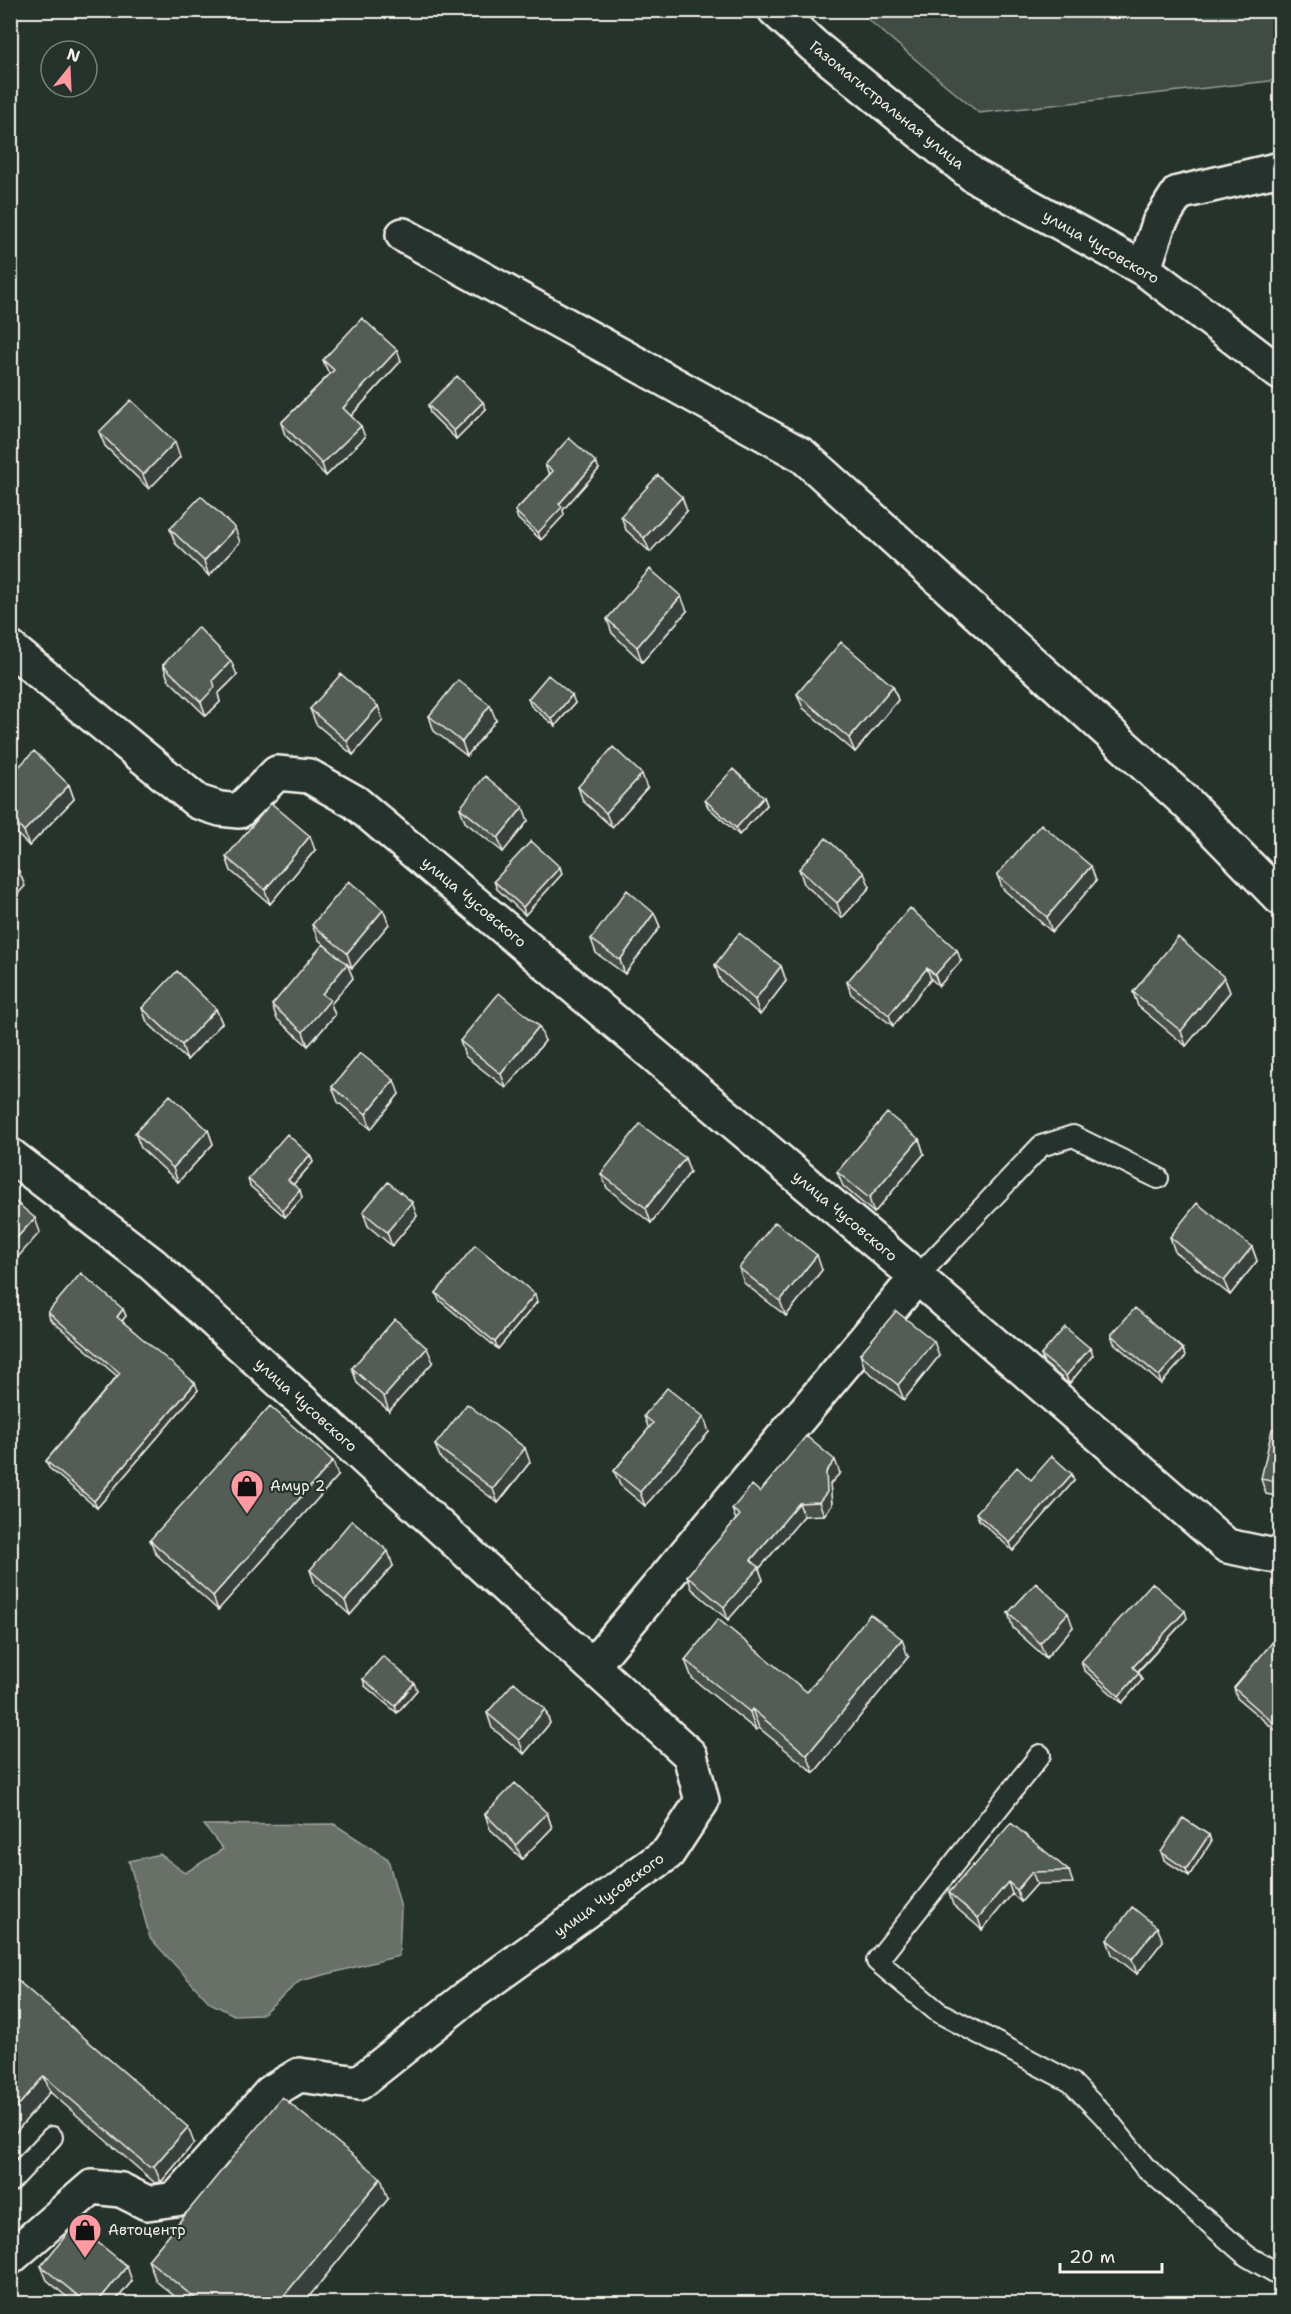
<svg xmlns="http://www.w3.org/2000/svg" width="1291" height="2314" font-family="'Shantell Sans',sans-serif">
<rect width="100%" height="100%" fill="#26332d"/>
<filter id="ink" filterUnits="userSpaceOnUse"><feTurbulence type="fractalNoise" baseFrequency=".0167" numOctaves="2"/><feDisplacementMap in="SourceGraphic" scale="12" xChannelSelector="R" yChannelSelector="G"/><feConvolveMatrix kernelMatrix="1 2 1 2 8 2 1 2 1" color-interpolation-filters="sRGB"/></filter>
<g filter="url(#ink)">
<path fill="#414b45" stroke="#9a9e96" stroke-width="1.5" d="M858 11H1280V80L979 113Z"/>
<path fill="#676f68" stroke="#9fa39b" stroke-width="1.5" d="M334 1824 388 1859 401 1908 399 1956 300 1981 262 2014 234 2015 210 2003 150 1938 129 1861 160 1854 185 1873 223 1849 204 1825Z"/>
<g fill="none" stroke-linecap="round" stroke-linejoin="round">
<g stroke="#f4f1e8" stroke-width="24">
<path id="service" d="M917 1277 1041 1146 1073 1136 1158 1178
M1040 1755 877 1961 938 2012 1071 2082 1105 2117 1144 2166 1247 2256 1280 2275
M10 2182 52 2137"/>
</g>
<g stroke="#f4f1e8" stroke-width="38">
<path id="minor" d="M775 10 814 46 973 175 1144 269 1280 373
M403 235 802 455 1187 803 1280 898
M1144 269 1159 223 1178 193 1280 169
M10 648 198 802 220 809 239 811 277 773 309 776 355 802 917 1277 1227 1546 1280 1557
M10 1155 152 1264 592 1666 917 1277
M10 2258 92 2187 121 2190 147 2203 176 2199 271 2092 299 2075 359 2083 467 1997 668 1853 702 1801 690 1755 592 1666"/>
</g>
<use href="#service" stroke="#26332d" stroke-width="20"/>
<use href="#minor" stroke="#26332d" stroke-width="33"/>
</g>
<path fill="#474f49" stroke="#f4f1e8" stroke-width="1.5" d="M1080 10H1104L1101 18Z
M397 350 401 361 351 416 365 437 326 476 285 435 281 423 330 374 328 372 323 360Z
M428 405 486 409 456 439 430 413Z
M99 432 175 442 180 457 149 489 105 446Z
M545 465 599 469 563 510 564 515 541 540 518 519 515 511 550 474 548 472Z
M687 511 650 552 626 530 621 516Z
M170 529 240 542 209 576 175 543Z
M687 611 642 662 612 633 607 619Z
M163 665 237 675 218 694 220 702 206 716 168 679Z
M893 686 898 700 855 752 803 708 797 694Z
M528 699 575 703 555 726 531 706Z
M310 709 383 720 353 755 316 724Z
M429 716 496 720 467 756 434 731Z
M10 776 69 785 74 799 29 846 10 827Z
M578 787 647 788 612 827 583 801Z
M764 797 767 805 739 835 708 807 705 800Z
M460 808 528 821 503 852 465 822Z
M315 850 270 904 231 871 226 857Z
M560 867 562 874 525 915 497 889 494 881Z
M799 869 870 887 842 918 804 884Z
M997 875 1096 881 1052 932 1003 889Z
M383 910 389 924 352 968 347 964 353 978 331 1004 335 1015 308 1046 277 1019 272 1005 331 951 318 939 312 925Z
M654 913 660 927 625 974 596 953 591 939Z
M961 961 939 986 931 979 893 1026 851 994 847 982Z
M715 965 781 966 786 981 760 1015 720 980Z
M1224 977 1230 992 1186 1046 1138 1006 1133 992Z
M142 1008 216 1009 222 1023 187 1060 147 1022Z
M460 1041H545L506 1088 465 1056Z
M332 1087 399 1094 371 1129 338 1102Z
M208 1130 213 1144 178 1182 141 1148 135 1133Z
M919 1139 924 1154 874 1213 843 1186 837 1172Z
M310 1155 313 1162 293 1185 302 1198 285 1217 250 1186 248 1179Z
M685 1158 690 1172 651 1223 607 1188 601 1174Z
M363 1212 417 1216 392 1246 368 1226Z
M1170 1237 1252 1247 1257 1261 1230 1295 1175 1252Z
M739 1268 822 1270 786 1316 744 1283Z
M436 1293 537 1302 498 1349 439 1300Z
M123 1309 126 1316 122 1321 198 1390 97 1508 49 1468 46 1461 117 1376 50 1319 48 1312Z
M1111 1335 1183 1349 1185 1357 1161 1384 1114 1343Z
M1090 1348 1093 1355 1069 1384 1044 1363 1041 1355Z
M860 1354 939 1356 904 1400 865 1369Z
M433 1362 389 1411 357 1383 352 1368Z
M644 1416 709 1432 645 1506 620 1485 614 1471 649 1429Z
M1281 1430V1497L1266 1494 1261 1479Z
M435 1445 530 1462 498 1503 441 1459Z
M840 1473 830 1484 832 1505 824 1515 804 1516 759 1569 763 1580 728 1620 692 1589 687 1576 736 1520 732 1509 760 1492Z
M338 1476 218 1610 156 1554 150 1540Z
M1031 1480 1074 1481 1013 1551 979 1520 976 1513Z
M393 1566 350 1615 315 1584 310 1570Z
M1008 1613 1073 1627 1046 1658 1013 1628Z
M1187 1618 1138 1672 1142 1680 1122 1703 1084 1670 1081 1662Z
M1281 1643V1735L1237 1698 1234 1688Z
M908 1657 814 1773 759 1728 756 1730 692 1678 685 1660 807 1692Z
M363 1679 417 1690 397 1713 365 1686Z
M545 1709 550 1723 524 1754 492 1728 487 1713Z
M547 1813 552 1828 522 1859 490 1829 485 1814Z
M1209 1835 1211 1842 1189 1876 1164 1860 1161 1852Z
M974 1866 1069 1871 1073 1883 1037 1884 1021 1902 1012 1894 982 1930 953 1905 949 1893Z
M1107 1940 1163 1941 1137 1974 1112 1954Z
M10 1974 194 2143 161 2182 155 2183 50 2092 10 2139Z
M388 2199 303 2304H184L156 2281 148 2260Z
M41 2266 132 2281 113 2304H75L47 2280Z"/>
<path fill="#39403c" stroke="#f4f1e8" stroke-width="1.5" d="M1099 10H1104L1101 18Z
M397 350 401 361 347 420 343 408Z
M483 402 486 409 456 439 454 431Z
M361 426 365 437 326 476 322 464Z
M175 442 180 457 149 489 143 475Z
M596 462 599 469 563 510 564 515 541 540 538 533 559 504Z
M682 497 687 511 650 552 644 538Z
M235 528 240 542 209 576 204 561Z
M681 596 687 611 642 662 637 647Z
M231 661 237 675 218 694 220 702 206 716 201 702 213 680Z
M893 686 898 700 855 752 849 738Z
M572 695 575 703 555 726 552 719Z
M490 705 496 720 467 756 462 742Z
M378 706 383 720 353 755 347 741Z
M642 774 647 788 612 827 606 813Z
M69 785 74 799 29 846 24 831Z
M764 797 767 805 739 835 736 828Z
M523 807 528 821 503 852 498 838Z
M310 836 315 850 270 904 265 890Z
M1091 866 1096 881 1052 932 1047 917Z
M560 867 562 874 525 915 523 907Z
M19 871 25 886 10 902V882Z
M864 873 870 887 842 918 837 903Z
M383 910 389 924 352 968 347 953Z
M654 913 660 927 625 974 620 960Z
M957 950 961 961 939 986 935 975Z
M347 964 353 978 331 1004 335 1015 308 1046 303 1032 322 994Z
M781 966 786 981 760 1015 755 1000Z
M927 968 931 979 893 1026 889 1015Z
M1224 977 1230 992 1186 1046 1181 1031Z
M216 1009 222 1023 187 1060 182 1045Z
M539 1026 545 1041 506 1088 501 1074Z
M10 1027 15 1040 10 1044Z
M394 1080 399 1094 371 1129 366 1114Z
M208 1130 213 1144 178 1182 173 1168Z
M919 1139 924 1154 874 1213 869 1198Z
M310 1155 313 1162 291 1187 288 1180Z
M685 1158 690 1172 651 1223 646 1208Z
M300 1190 302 1198 285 1217 283 1210Z
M412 1202 417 1216 392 1246 387 1232Z
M35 1218 40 1232 10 1266V1245Z
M1252 1247 1257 1261 1230 1295 1224 1281Z
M817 1255 822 1270 786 1316 780 1301Z
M535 1294 537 1302 498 1349 495 1342Z
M123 1309 126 1316 119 1324 117 1317Z
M934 1341 939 1356 904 1400 898 1385Z
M427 1348 433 1362 389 1411 384 1397Z
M1090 1348 1093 1355 1069 1384 1066 1376Z
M1183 1349 1185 1357 1161 1384 1159 1376Z
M195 1383 198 1390 97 1508 94 1501Z
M704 1417 709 1432 645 1506 640 1492Z
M525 1448 530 1462 498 1503 493 1489Z
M835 1460 840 1473 830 1484 832 1505 824 1515 819 1502 826 1472Z
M333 1461 338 1476 218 1610 213 1596Z
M1072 1474 1074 1481 1013 1551 1010 1543Z
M799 1503 804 1516 759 1569 763 1580 728 1620 724 1607 751 1560Z
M388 1551 393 1566 350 1615 345 1601Z
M1185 1611 1187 1618 1135 1674 1133 1667Z
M1068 1613 1073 1627 1046 1658 1040 1643Z
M902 1639 908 1657 814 1773 807 1755Z
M1139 1673 1142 1680 1122 1703 1119 1696Z
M414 1683 417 1690 397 1713 395 1706Z
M545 1709 550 1723 524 1754 519 1740Z
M752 1709 759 1728 756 1730 750 1712Z
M547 1813 552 1828 522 1859 516 1845Z
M1209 1835 1211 1842 1189 1876 1186 1869Z
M1032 1872 1037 1884 1021 1902 1017 1890Z
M1008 1882 1012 1894 982 1930 978 1918Z
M1157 1927 1163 1941 1137 1974 1132 1959Z
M44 2076 50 2092 10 2139V2115Z
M188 2127 194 2143 161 2182 154 2166Z
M381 2178 388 2199 303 2304H277Z
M127 2266 132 2281 113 2304H96Z"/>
<path fill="#525c55" stroke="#f4f1e8" stroke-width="1.5" d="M1281 196V209L1277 197Z
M362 318 397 350 343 408 361 426 322 464 281 423 334 370 323 360Z
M457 376 483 402 454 431 428 405Z
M131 400 175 442 143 475 99 432Z
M569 438 596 462 559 504 562 507 538 533 515 511 553 471 545 465Z
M658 475 682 497 644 538 621 516Z
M201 496 235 528 204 561 170 529Z
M650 569 681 596 637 647 607 619Z
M198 627 231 661 213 680 215 687 201 702 163 665Z
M841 642 893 686 849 738 797 694Z
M341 674 378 706 347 741 310 709Z
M548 675 572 695 552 719 528 699Z
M458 680 490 705 462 742 429 716Z
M613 747 642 774 606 813 578 787Z
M34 751 69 785 24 831 10 818V776Z
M733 769 764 797 736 828 705 800Z
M485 776 523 807 498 838 460 808Z
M271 803 310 836 265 890 226 857Z
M1041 824 1091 866 1047 917 997 875Z
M826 838 864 873 837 903 799 869Z
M531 841 560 867 523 907 494 881Z
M10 864 19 871 10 882Z
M349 881 383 910 347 953 312 925Z
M627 890 654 913 620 960 591 939Z
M910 908 957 950 935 975 927 968 889 1015 847 982Z
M739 933 781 966 755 1000 715 965Z
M1178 937 1224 977 1181 1031 1133 992Z
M323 944 347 964 322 994 330 1000 303 1032 272 1005Z
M177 971 216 1009 182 1045 142 1008Z
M499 993 539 1026 501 1074 460 1041Z
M360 1053 394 1080 366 1114 332 1087Z
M170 1095 208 1130 173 1168 135 1133Z
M887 1113 919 1139 869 1198 837 1172Z
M640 1124 685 1158 646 1208 601 1174Z
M287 1134 310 1155 288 1180 300 1190 283 1210 248 1179Z
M388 1182 412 1202 387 1232 363 1212Z
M10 1197 35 1218 10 1245Z
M1197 1203 1252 1247 1224 1281 1170 1237Z
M775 1222 817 1255 780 1301 739 1268Z
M475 1245 535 1294 495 1342 436 1293Z
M81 1273 123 1309 117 1317 195 1383 94 1501 46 1461 120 1373 48 1312Z
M1135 1308 1183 1349 1159 1376 1111 1335Z
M896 1311 934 1341 898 1385 860 1354Z
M395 1319 427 1348 384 1397 352 1368Z
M1065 1327 1090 1348 1066 1376 1041 1355Z
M667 1388 704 1417 640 1492 614 1471 653 1423 644 1416Z
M467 1404 525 1448 493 1489 435 1445Z
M270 1406 333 1461 213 1596 150 1540Z
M1272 1429 1281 1430V1483L1261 1479Z
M806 1436 835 1460 826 1472 827 1492 819 1502 799 1503 751 1560 759 1567 724 1607 687 1576 740 1515 732 1509 752 1485 760 1492Z
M1052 1456 1072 1474 1010 1543 976 1513 1017 1467 1031 1480Z
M352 1520 388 1551 345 1601 310 1570Z
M1036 1583 1068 1613 1040 1643 1008 1613Z
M1152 1583 1185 1611 1133 1667 1139 1673 1119 1696 1081 1662Z
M870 1614 902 1639 807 1755 752 1709 750 1712 685 1660 718 1619 807 1692Z
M1275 1639 1281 1643V1724L1278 1727 1234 1688Z
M383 1656 414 1683 395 1706 363 1679Z
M514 1682 545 1709 519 1740 487 1713Z
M515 1783 547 1813 516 1845 485 1814Z
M1183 1818 1209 1835 1186 1869 1161 1852Z
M1011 1823 1069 1871 1032 1872 1017 1890 1008 1882 978 1918 949 1893 973 1865 974 1866Z
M1132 1907 1157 1927 1132 1959 1107 1940Z
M10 1974 188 2127 154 2166 149 2167 44 2076 10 2115Z
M282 2097 381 2178 277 2304H202L148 2260Z
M75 2224 127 2266 96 2304H88L41 2266Z"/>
</g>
<defs>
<g id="shop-pin" transform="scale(1.725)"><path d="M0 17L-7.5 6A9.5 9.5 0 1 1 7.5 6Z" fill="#ff9aa2" stroke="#26332d"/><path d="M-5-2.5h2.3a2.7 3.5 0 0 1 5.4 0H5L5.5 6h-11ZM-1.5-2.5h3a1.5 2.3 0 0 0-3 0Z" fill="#111"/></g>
</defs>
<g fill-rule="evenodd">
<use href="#shop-pin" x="247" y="1486"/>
<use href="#shop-pin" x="85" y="2230"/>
</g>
<g text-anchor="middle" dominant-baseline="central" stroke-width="4.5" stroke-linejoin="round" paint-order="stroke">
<g font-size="15" fill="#f4f1e8" stroke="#26332d">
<text transform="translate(887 105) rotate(39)">Газомагистральная улица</text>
<text transform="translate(1101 247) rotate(30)">улица Чусовского</text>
<text transform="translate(474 902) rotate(40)">улица Чусовского</text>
<text transform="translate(845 1216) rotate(40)">улица Чусовского</text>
<text transform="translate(306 1405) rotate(42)">улица Чусовского</text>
<text transform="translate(609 1895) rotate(-36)">улица Чусовского</text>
</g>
<g font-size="15" fill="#f4f1e8" stroke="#26332d" text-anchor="start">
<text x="270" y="1486">Амур 2</text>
<text x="108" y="2230">Автоцентр</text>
</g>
</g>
<rect width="1291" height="2314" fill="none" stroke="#26332d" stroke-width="36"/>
<rect x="18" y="18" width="1255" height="2278" fill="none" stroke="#f4f1e8" stroke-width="2" filter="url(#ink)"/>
<g transform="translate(69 69) rotate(18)"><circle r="28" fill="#26332d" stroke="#787f78" stroke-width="1.5"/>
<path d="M0-4.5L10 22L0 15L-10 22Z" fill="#ff9aa2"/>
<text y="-9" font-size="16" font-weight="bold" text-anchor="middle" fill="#f4f1e8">N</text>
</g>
<path d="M1060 2263v9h102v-9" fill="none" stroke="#f4f1e8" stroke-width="3"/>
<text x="1069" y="2263" font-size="18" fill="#f4f1e8" stroke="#26332d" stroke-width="4.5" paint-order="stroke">20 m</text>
</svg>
